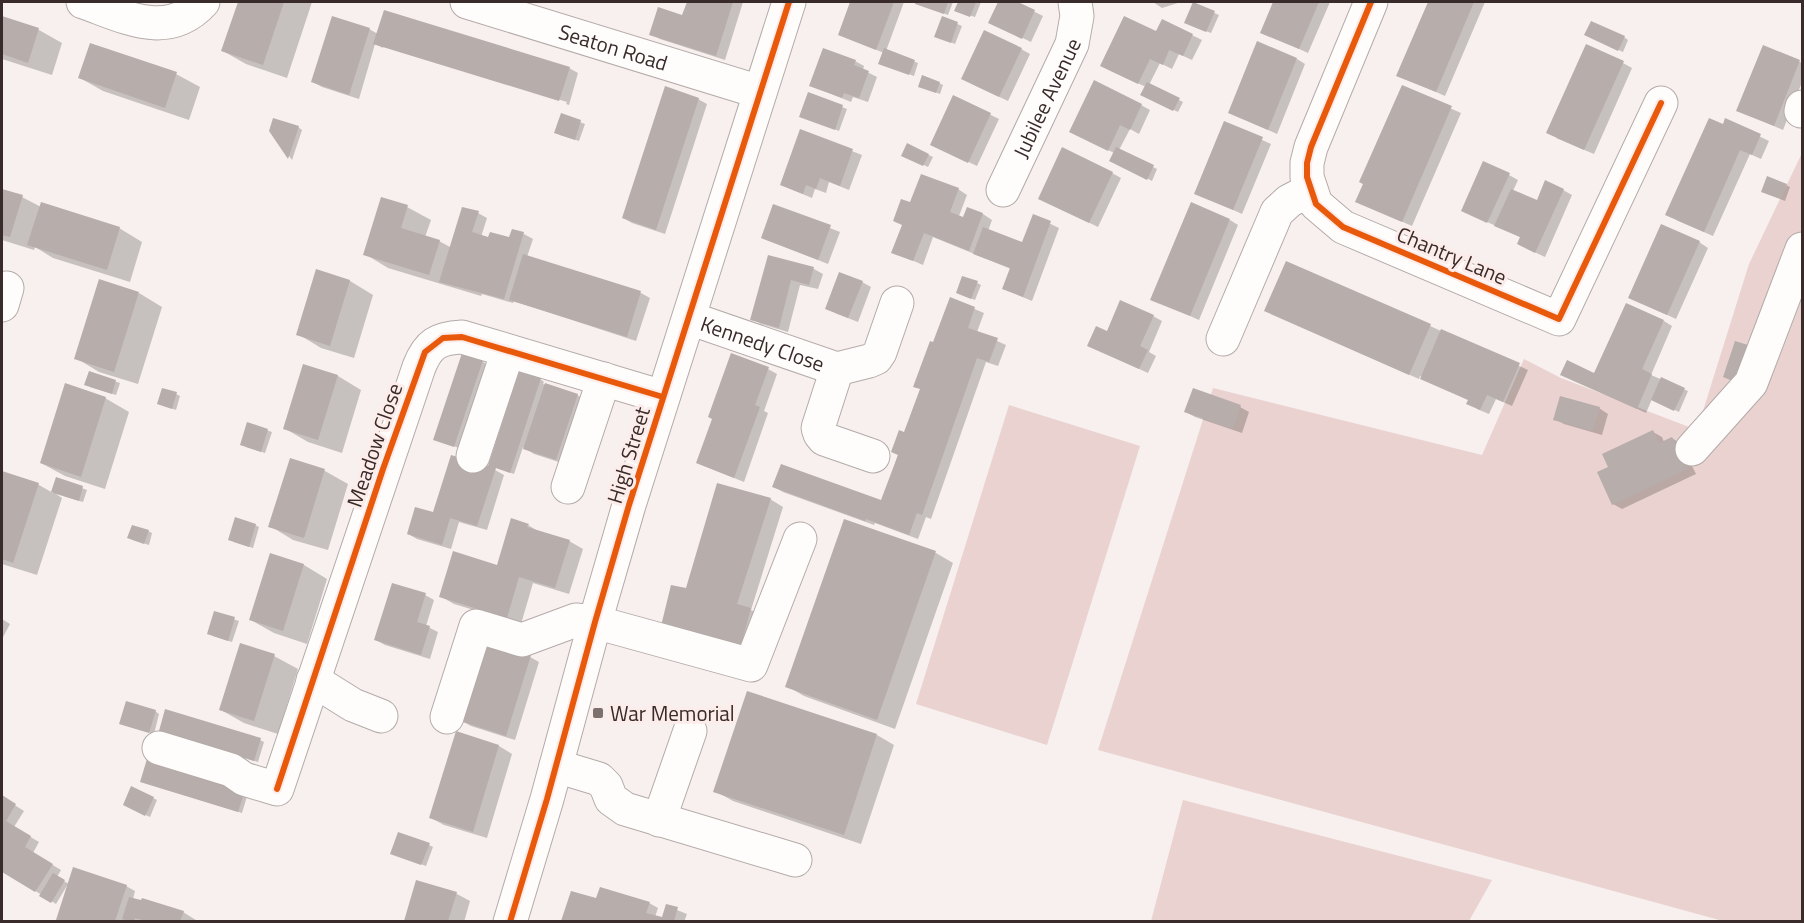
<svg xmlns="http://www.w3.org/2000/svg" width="1804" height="923" font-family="'Titillium Web',sans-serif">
<rect width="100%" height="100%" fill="#f8f0ee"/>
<path fill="#e9d2cf" d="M1802 153V921H1723L1098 750 1213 388 1482 455 1524 359 1561 378 1697 430 1749 264Z
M1009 405 1140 446 1047 745 916 704Z
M1183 800 1492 880 1469 921H1151Z"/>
<path fill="#0003" d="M239 2H312L287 78 246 64 223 51Z
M688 2H743L725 60 660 39 651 34 683 16Z
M852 2H904L886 51 918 63 914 76 884 65V53L840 35Z
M917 2H953L948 15 920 5Z
M959 2H981L975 17 956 11Z
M1000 2H1015L1043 16 1031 42 990 22Z
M1153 2H1181L1162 8Z
M1275 2H1330L1308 53 1262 32Z
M1430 2H1485L1445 96 1398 75Z
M1194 4 1219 15 1211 33 1190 25Z
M2 17 39 30 62 43 52 75 2 59Z
M943 18 962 26 955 44 940 38Z
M1163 21 1202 40 1192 60 1179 54 1172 69 1160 63 1149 85 1183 102 1178 112 1142 94 1146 87 1111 71 1157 33Z
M369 29 378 34 569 68 578 73 569 105 566 104 567 102 383 45V48L375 44 359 99 322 87 313 82Z
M1590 37H1624L1628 40 1623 52Z
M91 45 176 74 200 87 189 120 103 91 80 78Z
M1764 47 1802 63V82L1783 130 1738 110Z
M1021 49 1030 54 1008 101 972 84Z
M1297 59 1305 64 1277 134 1230 113Z
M855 61 864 66 863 70 877 77 868 102 853 97 851 102 810 85Z
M1623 63 1632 68 1594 154 1556 138Z
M939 83 943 85 940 94 924 88Z
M1402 87 1461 113 1412 226 1366 206Z
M809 94 847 109 839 131 805 118Z
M954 97 999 119 977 166 941 149Z
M698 99 707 104 665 234 632 223 623 218Z
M1141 105 1150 110 1139 134 1130 129 1119 150 1157 169 1152 181 1111 160 1114 153 1080 136Z
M562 115 585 124 579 141 560 135Z
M1726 120 1769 141 1761 159 1750 154 1713 236 1676 220Z
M1225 123 1271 144 1242 214 1196 193Z
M298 127 302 130 292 160 271 131Z
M801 131 862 155 849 190 829 182 826 193 815 189 812 198 781 185Z
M908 145 933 157 928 167 903 155Z
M1112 173 1121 178 1098 227 1049 203Z
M1509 175 1518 180 1513 191 1537 202 1563 190 1572 195 1545 257 1528 249 1522 238 1472 215Z
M1786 185 1790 187 1785 201 1767 194Z
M958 189 967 195 959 216 964 219 968 209 983 214 992 220 988 231 1023 244 1034 216 1059 228 1032 301 1004 289 1011 269 933 237 923 265 893 252 911 204Z
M2 190 22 197 41 207 119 228 142 242 130 282 53 258 35 247 34 250 2 240Z
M774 206 840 232 828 264 763 238Z
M407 207 431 220 425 237 439 241 450 247 478 213 487 218 481 237 510 239 513 231 524 234 533 239 527 257 641 293 650 298 636 341 514 301 513 303 482 294 481 296 388 268 365 254Z
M1230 220 1238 225 1199 320 1152 299Z
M1699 242 1708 248 1676 319 1639 302Z
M769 256 814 269 823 274 818 289 800 285 788 332 761 324 752 319Z
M1287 262 1528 370 1512 406 1496 399 1489 414 1477 409 1469 400 1420 376 1419 379 1275 315Z
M317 271 350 281 373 295 354 358 321 348 298 334Z
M862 282 871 287 858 322 835 313Z
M977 283 981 285 975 300 962 295Z
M139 293 162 307 138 384 99 372 76 358Z
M951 299 984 313 977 332 1006 345 998 366 986 362 931 519 926 517 918 539 875 523 874 525 783 492 774 487 882 502Z
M1153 316 1162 321 1149 352 1156 356 1148 373 1089 346 1107 333Z
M1664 321 1672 326 1651 375 1688 391 1679 412 1652 399 1646 413 1571 379 1595 375Z
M482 361 486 364 459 448 439 441Z
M304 366 338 376 361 390 342 453 308 442 284 428Z
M768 369 777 374 764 411 768 413 744 482 697 463 713 419Z
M90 373 120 383 116 395 90 387Z
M540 379 544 382 543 384 577 395 586 400 565 464 534 454 523 447 514 474 494 467Z
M1194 390 1240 407 1249 412 1242 433 1195 417 1186 412Z
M176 394 180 396 176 410 159 404Z
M105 398 129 412 105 489 65 476 41 463Z
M1599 408 1608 414 1602 435 1564 424 1555 419Z
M248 424 272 432 265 453 246 447Z
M1653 432 1662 437 1664 442 1672 438 1681 444 1696 474 1622 509 1613 504 1610 468Z
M291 460 325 471 348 484 328 550 293 540 270 526Z
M495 470 504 475 487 530 459 522 451 549 417 539 408 534Z
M2 472 39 485 53 493 57 479 87 490 83 502 56 494 62 498 37 575 2 564Z
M770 499 783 507 751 610 764 617 753 655 676 634 687 590Z
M845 521 936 553 953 563 895 729 804 696 787 686Z
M255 525 259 527 253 548 234 542Z
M528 525 541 533 569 541 583 549 569 594 533 583 521 624 454 604 440 596 498 567Z
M148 531 152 533 149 545 133 540Z
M270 555 304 565 327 579 307 644 274 633 251 620Z
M425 595 434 600 426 626 438 632 430 659 385 645 376 640Z
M215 613 239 621 232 642 213 636Z
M2 619 10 624 2 639Z
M274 656 298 669 278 734 244 723 221 710Z
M530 657 539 662 515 740 471 726 462 721Z
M155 711 159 714 154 734 121 724Z
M164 733 260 740 264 742 258 762Z
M457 733 499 746 512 754 487 838 444 825 431 818Z
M877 735 894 745 861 844 733 801 715 791Z
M142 782 248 793 242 813Z
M2 797 24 811 14 827 39 842 33 853 61 870 57 877 69 884 126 886 135 891 133 899 183 912 199 922 126 920V922H62L58 919 68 884 56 904 2 870Z
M153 798 157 800 150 817 128 807Z
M429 845 433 847 426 866 395 855Z
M417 882 457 894 470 901 464 922H405Z
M572 892 597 900 649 903 658 908 655 917 663 919 667 906 687 914 684 922H563Z"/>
<path fill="#b7adab" d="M238 2H284L263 65 221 51Z
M687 2H733L716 56 649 35 658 7 682 15Z
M850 2H894L876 50 838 35Z
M915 2H948L944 14 915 4Z
M958 2H976L970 17 954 11Z
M998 2H1018L1035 10 1022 39 988 23Z
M1193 2 1215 11 1206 32 1184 23Z
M1273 2H1319L1299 49 1260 33Z
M1428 2H1474L1436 92 1396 76Z
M384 10 570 67 559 101 373 44Z
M2 16 39 28 28 63 2 54Z
M332 16 370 28 349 95 311 82Z
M942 16 958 22 951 43 934 37Z
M1124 16 1156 31 1162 19 1193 34 1183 56 1169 50 1163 65 1150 59 1138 84 1100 66Z
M1591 21 1625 36 1618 51 1584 35Z
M984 30 1022 48 999 97 961 79Z
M1257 41 1297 58 1268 130 1228 113Z
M90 43 177 72 165 108 78 78Z
M1586 44 1624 61 1584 150 1546 133Z
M1763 45 1800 60 1774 126 1736 111Z
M823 48 856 60 854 65 869 71 859 98 844 93 842 98 809 86Z
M884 48 915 60 909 75 878 64Z
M922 75 940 82 936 93 918 87Z
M1094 80 1142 104 1130 130 1120 125 1108 151 1069 132Z
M1147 82 1180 98 1173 111 1140 95Z
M1402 85 1452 106 1402 222 1355 202 1363 184 1359 182Z
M665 86 699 98 656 230 622 218Z
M808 92 843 105 835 130 799 117Z
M953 95 991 113 968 163 930 145Z
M561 113 581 120 575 140 554 133Z
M273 118 299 126 288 159 269 131Z
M1709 118 1723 124 1725 118 1761 134 1752 155 1740 150 1704 232 1665 215Z
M1224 121 1263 137 1233 210 1194 194Z
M800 129 853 149 840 186 820 178 816 189 806 185 803 194 780 185Z
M907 143 929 154 923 166 901 156Z
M1062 147 1113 172 1089 223 1038 199Z
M1116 147 1154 165 1147 180 1109 161Z
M1483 161 1510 173 1487 223 1461 211Z
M921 174 959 188 950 212 963 217 967 207 983 213 969 251 924 233 913 261 891 253 902 225 893 221 901 199 910 202Z
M1767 176 1787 184 1781 199 1761 192Z
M1545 180 1564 189 1535 253 1517 244 1520 237 1494 226 1511 189 1537 200Z
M2 189 23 195 10 237 2 235Z
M381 197 408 205 401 228 440 240 429 275 363 255Z
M41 202 120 227 107 270 27 245Z
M1191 202 1230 219 1190 316 1150 300Z
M773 204 831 225 818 260 761 238Z
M462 207 479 211 472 232 488 237 490 232 509 237 512 229 524 232 504 299 439 282Z
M1033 214 1051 221 1023 297 1002 289 1010 268 973 254 983 227 1022 242Z
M1661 224 1700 241 1667 315 1628 298Z
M523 254 641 291 627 337 509 300Z
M768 255 814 267 809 285 791 280 779 328 750 320Z
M1286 261 1431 324 1409 375 1264 311Z
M316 269 350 280 330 346 296 335Z
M839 272 863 281 848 318 825 309Z
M962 276 978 281 971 299 956 293Z
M99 279 139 292 114 372 74 359Z
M950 297 975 307 968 328 998 338 989 362 977 358 922 515 917 513 909 535 866 519 865 521 772 487 781 464 881 500 898 455 891 452 899 430 904 432 920 389 913 387 930 341 933 342Z
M1120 300 1154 315 1140 346 1148 350 1139 369 1087 346 1096 326 1107 331Z
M1626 303 1664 320 1642 369 1652 374 1637 409 1560 375 1567 360 1594 373Z
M1441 329 1520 363 1503 402 1487 395 1480 410 1466 404 1468 400 1420 379Z
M1735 341 1748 345 1735 382 1723 377Z
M462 353 483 360 454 447 433 440Z
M731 353 769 367 755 405 760 407 734 478 696 463 712 419 708 417Z
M303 364 338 375 318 440 283 429Z
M89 371 116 380 112 394 84 385Z
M519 371 541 378 510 473 496 468 477 526 450 518 442 545 407 534 415 507 433 512 451 455 488 466Z
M1661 377 1685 388 1674 411 1651 400Z
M65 383 106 397 81 477 40 463Z
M545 383 578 394 556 460 523 449Z
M162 388 177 392 172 409 157 404Z
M1193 388 1241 405 1233 429 1184 412Z
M1560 396 1600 407 1593 431 1553 420Z
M247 422 268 429 261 452 240 445Z
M1653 430 1659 443 1672 437 1688 469 1612 505 1597 472 1608 467 1602 454Z
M290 458 325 469 304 538 268 527Z
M2 471 39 483 13 563 2 559Z
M56 477 83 486 79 501 51 492Z
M717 483 771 498 737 604 751 608 740 649 661 626 671 585 686 588Z
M235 517 256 524 249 547 228 540Z
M511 518 529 524 527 527 570 540 555 588 519 577 507 618 439 597 453 551 497 565Z
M844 519 936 551 877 720 785 687Z
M132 525 149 530 144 544 127 538Z
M270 553 304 564 283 631 249 620Z
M392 583 426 593 417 622 430 626 421 655 374 640Z
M214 611 235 617 228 641 207 634Z
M484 641 531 655 506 736 460 721Z
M240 643 275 654 254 721 219 710Z
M747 691 877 734 844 835 713 792Z
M126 701 156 710 149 733 119 724Z
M165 709 261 738 254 761 159 731Z
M456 731 499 745 473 832 429 818Z
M147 759 245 790 238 812 140 782Z
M131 786 154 797 145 816 123 805Z
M2 795 16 804 6 821 31 836 25 847 53 864 35 892 2 872Z
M398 832 430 843 421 865 390 854Z
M73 867 127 885 115 921H62L56 920Z
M53 873 65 880 51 903 39 896Z
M416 880 457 892 448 921H404Z
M600 887 650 902 646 913 662 917 666 904 678 907 674 921H561L571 891 596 898Z
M129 897 141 900 142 898 184 911 180 921H146L135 918 134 921H129L122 919Z"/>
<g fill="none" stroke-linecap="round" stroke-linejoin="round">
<g stroke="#b4aba9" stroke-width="35">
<g id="minor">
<path d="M83 2C124 16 167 41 203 2"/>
<path id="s1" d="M467 2 760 92"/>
<path d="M1371 2 1311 147 1307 163V177L1316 204 1343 227 1559 319 1661 103"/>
<path d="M1801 111 1802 107"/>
<path id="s2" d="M1003 190 1072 44 1077 16 1075 2"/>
<path d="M2 305 7 288"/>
<path id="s3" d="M689 318 837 369"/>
<path d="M1223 339 1277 212 1289 201 1310 190"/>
<path d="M837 369 818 428 820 434 824 439 873 456"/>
<path d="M837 369 869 361 876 358 880 352 897 303"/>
<path d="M1692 449 1751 383 1802 249"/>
<path d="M473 456 508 351"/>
<path d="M568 487 604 379"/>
<path d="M313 680 353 705 381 716"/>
<path d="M447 717 476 626 522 640 576 620 595 622 751 665 800 539"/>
<path d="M159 748 231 770 244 779 277 789 419 367C428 344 438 338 462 337L663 397"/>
<path d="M556 766 599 779 606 786 611 799 625 809 795 860"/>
<path d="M659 820 690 731"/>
<path d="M510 922 547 799 595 622 629 505 789 2"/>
</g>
</g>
<use href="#minor" stroke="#fefdfc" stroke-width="33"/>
<g stroke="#fcecea" stroke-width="10">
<path id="cycleway" d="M1371 2 1311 147 1307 163V177L1316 204 1343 227 1559 319 1661 103
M277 789 383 469 425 352 443 338 462 337 663 397
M510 922 547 799 595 622 629 505 789 2"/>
</g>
<use href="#cycleway" stroke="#e8590c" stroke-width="6"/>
</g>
<rect fill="#7c706e" stroke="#fcecea" stroke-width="2" x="592" y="707" width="12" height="12" rx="3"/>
<g text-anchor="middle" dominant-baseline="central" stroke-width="6" stroke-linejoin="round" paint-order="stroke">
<g font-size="21" fill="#392b29" stroke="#fcecea">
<text stroke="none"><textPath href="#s1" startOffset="153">Seaton Road</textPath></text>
<text stroke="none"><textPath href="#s2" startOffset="102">Jubilee Avenue</textPath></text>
<text transform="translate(1452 255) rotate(23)">Chantry Lane</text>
<text stroke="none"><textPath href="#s3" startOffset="78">Kennedy Close</textPath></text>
<text transform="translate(374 445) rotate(-71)">Meadow Close</text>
<text transform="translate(628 455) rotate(-73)">High Street</text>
</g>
<g font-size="21" fill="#392b29" stroke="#fcecea" text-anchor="start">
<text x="610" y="713">War Memorial</text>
</g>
</g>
<rect width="1804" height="923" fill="none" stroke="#392b29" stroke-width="6"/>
</svg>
